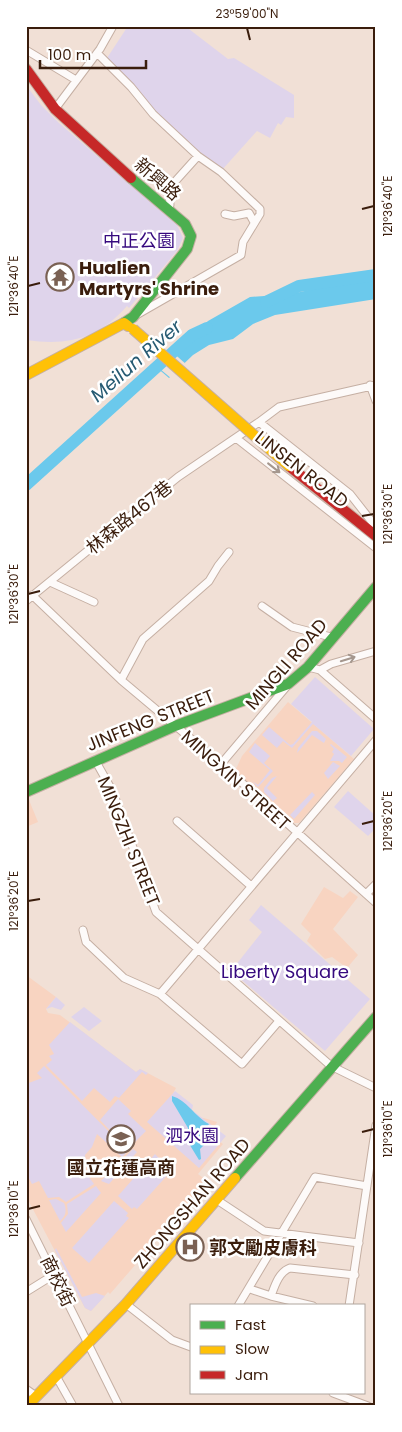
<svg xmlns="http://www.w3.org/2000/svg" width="402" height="1432" font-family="Poppins,'Noto Sans TC',sans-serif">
<rect width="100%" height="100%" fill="#f1e0d6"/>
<path fill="#f8d4c1" d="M288 702 354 759 299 823H293L236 773V769L242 756Z
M29 800 38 822 26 827V801Z
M324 887 343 898 350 891 358 897 333 929 358 955 347 968 332 957 325 959 307 941 311 934 301 924Z
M26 975 56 997 46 1009 48 1013 60 1015 136 1072 140 1069 176 1088 164 1111 182 1117 204 1118 217 1122 210 1134 223 1144 198 1174 211 1184 191 1207 188 1204 110 1294 108 1292 91 1311 85 1308 26 1196Z"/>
<path fill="#dfd4eb" d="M128 26H185L228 59 234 58 294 95V118L286 117 281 125 278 123 270 138 257 131 222 170 173 131 107 58Z
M26 85 41 105 59 123 177 225 183 238 177 251 129 308 127 306C98 339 68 346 26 340Z
M315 677 374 729 351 756 313 724 292 748 283 741 277 748 262 735 269 727 290 745 293 744 312 722 291 704Z
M312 731H317L326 739 324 743 312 735 297 753 298 748Z
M255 743 270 756 264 763 273 771 258 787 252 781 258 785 270 770 249 752Z
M331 744 347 757 342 763 339 761H330L334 754 332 752 334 749 330 745Z
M333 762 340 766 328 779 324 773Z
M277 776 267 788 277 798 273 801 264 792V788L272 778Z
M348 791 376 816V828L368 836 334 807Z
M312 792 315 795 294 819 290 815Z
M261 905 370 999 325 1051 231 971 262 932 249 920Z
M56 997 65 1005 61 1010 52 1007 46 1009Z
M84 1007 102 1021 89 1031 71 1017Z
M70 1022 136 1072 140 1069 148 1073 146 1075 142 1072 119 1098 115 1096 110 1102 94 1088 82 1101 46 1065 52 1060 49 1056 54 1054 49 1045Z
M44 1066 128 1151 122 1157 97 1134 92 1147 85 1155 86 1173 94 1184 66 1202 59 1197 48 1198 39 1181 32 1184 26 1173V1084L42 1078 37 1073Z
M175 1091 193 1105 192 1110 226 1136 199 1168 147 1122Z
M118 1099 131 1111 128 1114 146 1131 128 1149 100 1120Z
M133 1149 137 1152 109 1184 101 1181Z
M155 1154 171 1171 137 1209 134 1207 132 1209 118 1196Z
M96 1186 101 1193 66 1232 61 1223 68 1214 67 1204Z
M56 1199 64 1203C67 1210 66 1216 60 1221L49 1200Z
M114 1201 128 1213 126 1216 129 1218 89 1263 72 1248Z
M56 1248 82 1297 96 1293 105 1296 91 1311 85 1308 55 1250Z"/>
<path fill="#6bc9ec" d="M376 274V299L275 315 253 324 233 339 209 345 193 355 169 378 155 366 208 321 250 297 292 294Z
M172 1096C187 1100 194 1116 209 1124L206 1128 208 1141 200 1149 201 1159 199 1160 188 1142V1128L172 1101Z"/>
<path fill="#f1e0d6" d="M170 350 187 365 172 379 154 364Z"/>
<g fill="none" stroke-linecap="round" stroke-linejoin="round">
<path stroke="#6bc9ec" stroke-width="12" d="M266 302 299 286 376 275
M26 485 192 335 207 328"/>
<g stroke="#c5afa3" stroke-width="9">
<path id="street" d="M26 50 76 80
M97 53 131 87 153 114 198 156 221 172 260 209V214L243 242 241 255 138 314
M55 109 100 49 113 26
M167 209 170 205 169 192 171 186 198 156
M225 214 234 216 249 213 254 222
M370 385 376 401
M259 422 279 407 376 385
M236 438 376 548
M50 582 94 602
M32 595 121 680 221 764 376 903
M26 601 178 477 259 422 350 494 376 527
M262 606 292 627 331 637
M308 667 320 670 376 719
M320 670 331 664 376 651
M121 680 143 639 209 581 218 566 229 552
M95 760 113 792 156 912 331 1066 376 1088
M221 764 287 686
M177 821 251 886
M366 894 376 884
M83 930 86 942 124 978 160 994 242 1064 279 1021
M160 994 376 740
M217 1200 264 1231 359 1243
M26 1219 119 1406
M250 1289 271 1296 313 1306
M26 1292 55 1274
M271 1296C275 1285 279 1272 290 1268L355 1275
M126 1304 172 1340 191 1347
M238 1306 315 1177 367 1186
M349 1306 376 1125
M56 1376 73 1406
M26 1389 36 1396
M333 1393 368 1406"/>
</g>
<g stroke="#c5afa3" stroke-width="12">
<path id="fast" d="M124 323 133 317 187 249 191 236 185 224 131 178
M26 792 175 726 288 684 308 667 376 587
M235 1178 376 1017"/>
</g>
<g stroke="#c5afa3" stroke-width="12">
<path id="slow" d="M26 375 124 323 128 326
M27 1406 126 1304 235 1178"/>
</g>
<g stroke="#c5afa3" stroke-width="12">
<path id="jam" d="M26 69 55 109 131 178
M289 466 376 536"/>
</g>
<use href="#street" stroke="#fdfaf9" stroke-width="7"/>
<use href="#fast" stroke="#4caf50" stroke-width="10"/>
<use href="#slow" stroke="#ffc107" stroke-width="10"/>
<use href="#jam" stroke="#c62828" stroke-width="10"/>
<g stroke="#c5afa3" stroke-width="12" stroke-linecap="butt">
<path id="slow-bridge" d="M133 329 289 466"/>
</g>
<use href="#slow-bridge" stroke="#ffc107" stroke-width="10"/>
</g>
<defs><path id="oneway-shaft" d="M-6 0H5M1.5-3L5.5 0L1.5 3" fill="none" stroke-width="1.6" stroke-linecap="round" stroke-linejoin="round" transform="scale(1.25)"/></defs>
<g stroke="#a5978e">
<use href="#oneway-shaft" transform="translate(274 468) rotate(38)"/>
<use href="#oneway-shaft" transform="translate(348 659) rotate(-17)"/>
</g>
<path fill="none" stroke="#3a1d0c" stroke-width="2" d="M247 28 250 40M362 209 374 206M28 286 40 283M362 516 374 514M28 594 40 591M362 824 374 821M28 901 40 899M362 1132 374 1129M28 1209 40 1206"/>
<defs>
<g id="temple-ring" transform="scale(1.4375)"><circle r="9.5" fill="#fff" stroke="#7a6153" stroke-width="1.5"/><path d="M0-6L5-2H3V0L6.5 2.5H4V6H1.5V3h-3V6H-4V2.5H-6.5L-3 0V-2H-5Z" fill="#7a6153"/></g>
<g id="school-ring" transform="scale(1.4375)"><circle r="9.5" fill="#fff" stroke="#7a6153" stroke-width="1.5"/><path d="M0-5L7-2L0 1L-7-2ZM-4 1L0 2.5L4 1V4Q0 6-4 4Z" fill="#7a6153"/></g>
<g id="hospital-ring" transform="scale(1.4375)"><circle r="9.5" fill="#fff" stroke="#7a6153" stroke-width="1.5"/><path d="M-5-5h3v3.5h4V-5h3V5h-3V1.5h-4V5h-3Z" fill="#7a6153"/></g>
</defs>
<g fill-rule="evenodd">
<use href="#temple-ring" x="60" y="277"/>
<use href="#school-ring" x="121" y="1139"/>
<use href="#hospital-ring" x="190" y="1247"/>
</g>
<g text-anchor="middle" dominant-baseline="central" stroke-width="5" stroke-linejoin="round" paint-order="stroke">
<g font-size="18" fill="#3a1d0c" stroke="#fff">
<text transform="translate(158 179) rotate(41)">新興路</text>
<text transform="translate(302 469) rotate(38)">LINSEN ROAD</text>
<text transform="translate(129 517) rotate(-39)">林森路467巷</text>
<text transform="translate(286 664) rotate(-49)">MINGLI ROAD</text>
<text transform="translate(150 720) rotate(-22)">JINFENG STREET</text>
<text transform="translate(236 780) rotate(42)">MINGXIN STREET</text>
<text transform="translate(129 841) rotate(68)">MINGZHI STREET</text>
<text transform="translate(192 1203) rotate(-49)">ZHONGSHAN ROAD</text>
<text transform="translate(58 1281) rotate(64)">商校街</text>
</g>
<g font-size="18" fill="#36097e" stroke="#fff">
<text x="139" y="240">中正公園</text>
<text x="285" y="971">Liberty Square</text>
<text x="192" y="1135">泗水園</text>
</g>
<g font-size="18" font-weight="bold" fill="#3a1d0c" stroke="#fff" text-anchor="start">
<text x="79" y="267">Hualien<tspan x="79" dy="21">Martyrs' Shrine</tspan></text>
<text x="121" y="1167" text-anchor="middle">國立花蓮高商</text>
<text x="209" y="1247">郭文勵皮膚科</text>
</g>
<g font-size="19" font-style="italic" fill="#275b73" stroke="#fff">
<text transform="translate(136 361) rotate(-41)">Meilun River</text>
</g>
</g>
<rect width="402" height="1432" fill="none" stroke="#ffffff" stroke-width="55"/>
<rect x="190" y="1304" width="175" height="90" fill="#ffffff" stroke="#b0a59e"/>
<rect x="200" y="1321" width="25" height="8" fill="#4caf50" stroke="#b0a59e"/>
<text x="235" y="1330" font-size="15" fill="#3a1d0c">Fast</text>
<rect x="200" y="1346" width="25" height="8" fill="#ffc107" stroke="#b0a59e"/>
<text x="235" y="1354" font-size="15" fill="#3a1d0c">Slow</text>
<rect x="200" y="1371" width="25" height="8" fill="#c62828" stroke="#b0a59e"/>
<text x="235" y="1380" font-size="15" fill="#3a1d0c">Jam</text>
<path d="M40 60v8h106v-8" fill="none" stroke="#3a1d0c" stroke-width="2.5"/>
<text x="48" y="60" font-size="15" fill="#3a1d0c" stroke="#ffffff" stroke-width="4" paint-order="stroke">100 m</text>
<rect x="28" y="28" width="346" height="1376" fill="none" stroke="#3a1d0c" stroke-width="2"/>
<g font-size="12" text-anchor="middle" fill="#3a1d0c">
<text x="247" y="18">23°59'00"N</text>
<text transform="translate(388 206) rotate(-90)" y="4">121°36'40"E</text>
<text transform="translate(14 286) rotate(-90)" y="4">121°36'40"E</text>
<text transform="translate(388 514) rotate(-90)" y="4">121°36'30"E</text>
<text transform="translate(14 594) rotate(-90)" y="4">121°36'30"E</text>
<text transform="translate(388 821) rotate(-90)" y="4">121°36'20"E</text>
<text transform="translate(14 901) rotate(-90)" y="4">121°36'20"E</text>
<text transform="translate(388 1129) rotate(-90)" y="4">121°36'10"E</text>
<text transform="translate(14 1209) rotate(-90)" y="4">121°36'10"E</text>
</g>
</svg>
